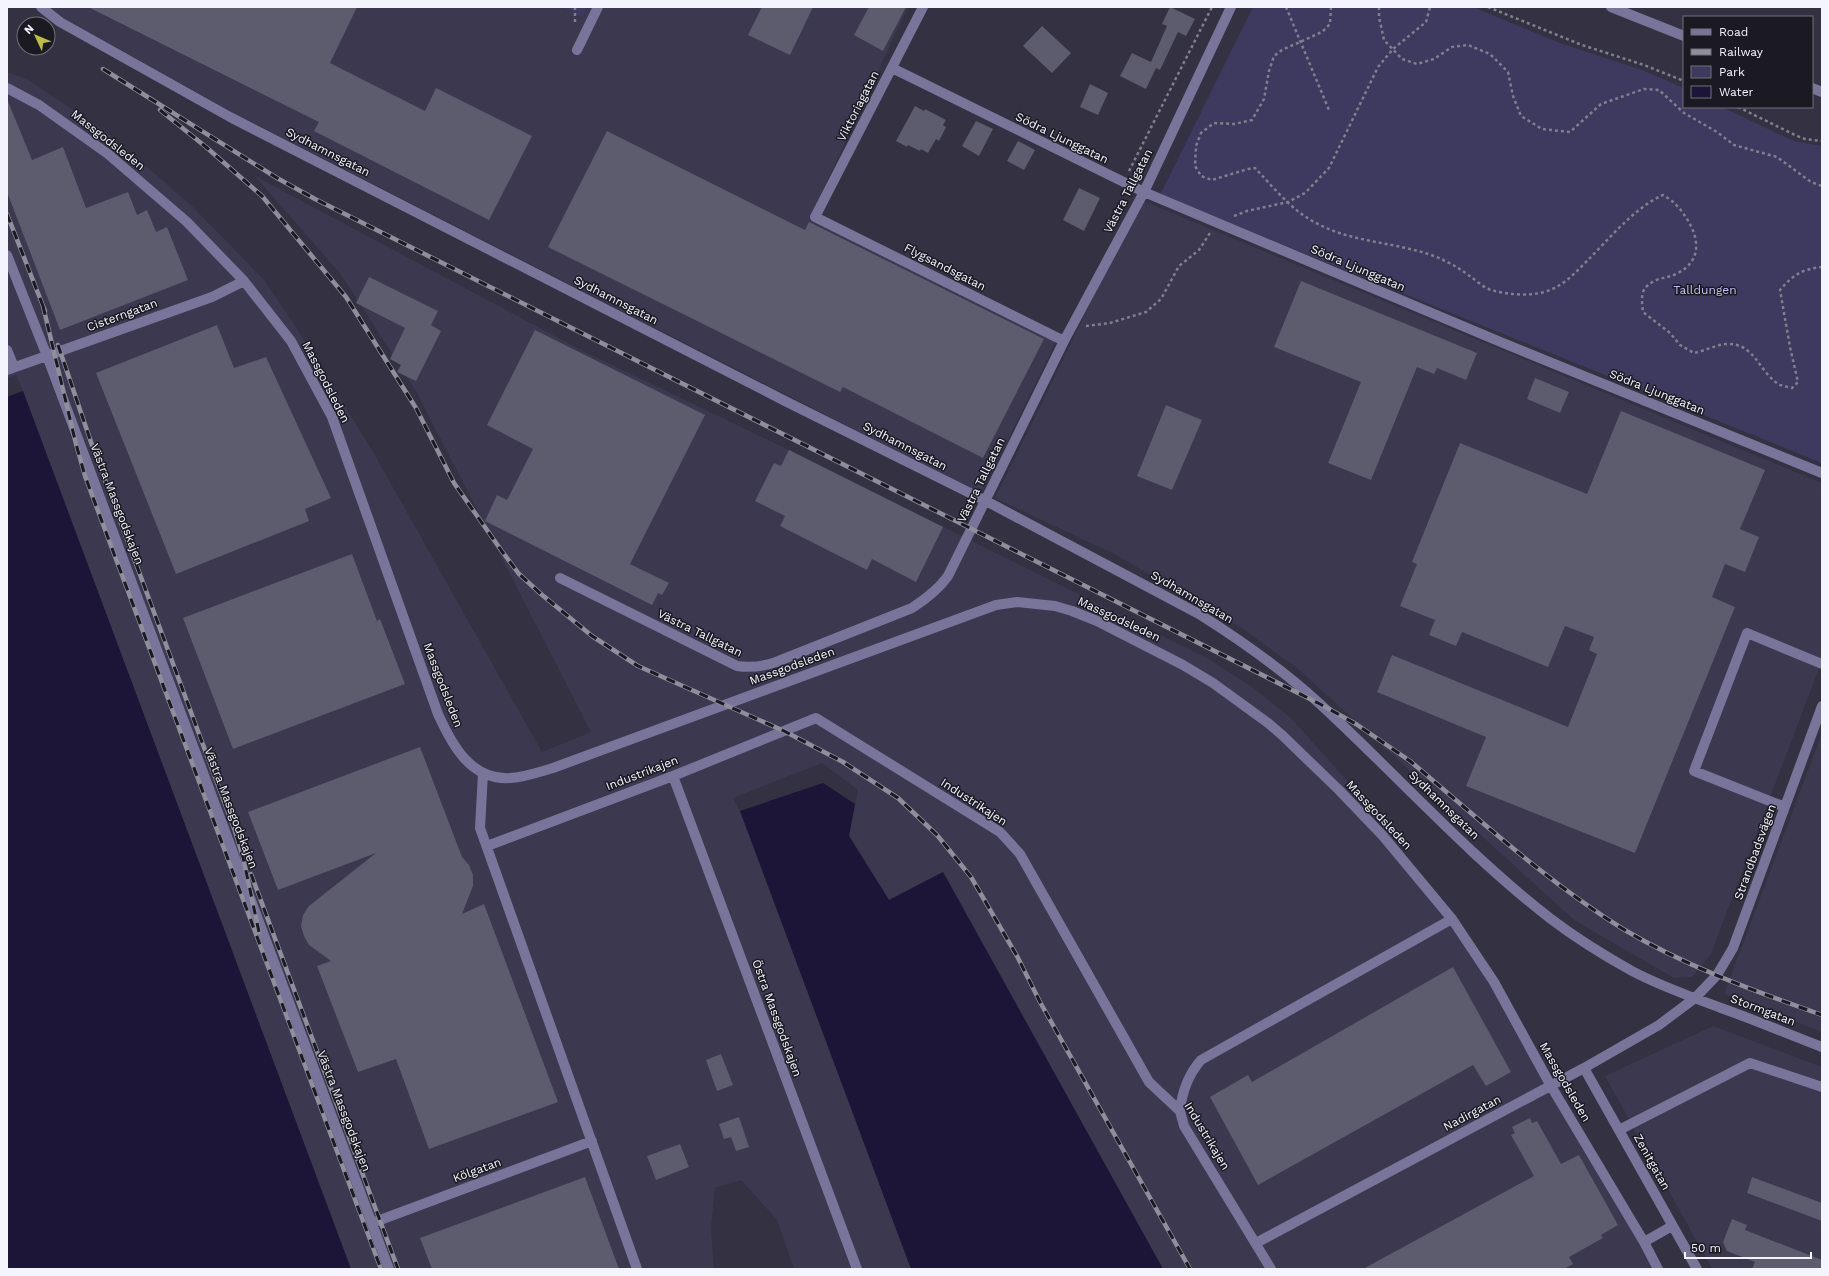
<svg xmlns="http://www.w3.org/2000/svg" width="1829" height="1276" font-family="'Work Sans',sans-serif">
<rect width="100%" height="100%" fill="#333142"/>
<path fill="#3b3850" d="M49 7H561L581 18 587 7H908L810 218 1056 342 981 494 232 112 63 18Z
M7 72 27 79 106 132 191 205 264 280 294 324 372 450 542 752 591 732 416 391 342 276 255 176 581 350 789 450 1209 659 1252 687 1291 718 1360 795 1414 866 1450 916 1655 1269H1163L943 872 889 900 849 836 858 790 822 763 733 798 740 811 911 1269H794L777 1220 741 1180 715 1188 711 1228 714 1269H351L23 391 16 375 7 379Z
M1141 200 1822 483V660L1711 954 1692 977 1674 978 1574 920 1297 668 1240 627 1114 554 995 498Z
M1822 733V1032L1724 994Z
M1713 1026 1822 1067V1269H1712L1605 1076Z"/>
<path fill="#3e395e" d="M561 7H587L582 18Z
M1253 7H1473L1560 43 1642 70 1684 88V107H1722L1794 141 1822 146V463L1160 195Z"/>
<path fill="#1c1538" d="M23 391 351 1269H7V397Z
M823 783 855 804 849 836 889 900 943 872 1163 1269H911L740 811Z"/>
<path fill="#5d5b6e" d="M88 7H357L330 63 425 111 436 88 532 136 489 220 314 131 319 122Z
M762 7H813L790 55 748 35Z
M869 7H906L883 51 854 35Z
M1170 7 1195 19 1186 36 1178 32 1160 70 1156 68 1146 89 1120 76 1132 53 1151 62 1167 26 1162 24Z
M1042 26 1071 53 1052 73 1023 46Z
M1090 84 1108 93 1098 115 1080 107Z
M7 99 32 160 63 147 86 208 128 192 137 215 147 210 156 232 167 227 188 280 60 330 7 192Z
M915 106 924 111 925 109 946 120 943 125 946 127 939 141 936 139 928 153 921 149 920 151 908 145 907 147 896 141Z
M976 121 993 129 979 156 962 146Z
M607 131 805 230 809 222 1044 339 983 458 843 387 840 392 548 247Z
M1018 141 1035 150 1024 170 1007 161Z
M1079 188 1100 198 1084 231 1063 220Z
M369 277 438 311 431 325 441 331 416 381 397 372 401 365 390 359 405 328 356 303Z
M1301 281 1477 353 1466 380 1437 368 1434 374 1417 367 1371 480 1328 463 1361 382 1274 347Z
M217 325 234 368 266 357 331 498 305 509 309 521 176 574 96 373Z
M535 330 705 415 630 564 669 583 662 595 658 593 652 605 485 521 497 495 507 500 533 449 487 425Z
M1535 378 1569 392 1560 413 1527 399Z
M1166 405 1202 420 1172 490 1137 476Z
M1621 411 1765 470 1740 529 1759 537 1745 572 1725 564 1712 597 1735 607 1635 853 1466 786 1486 737 1377 692 1392 655 1568 727 1597 654 1589 650 1594 637 1565 626 1548 667 1462 632 1456 646 1429 635 1435 620 1400 606 1417 564 1412 562 1460 443 1587 494Z
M789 450 943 527 916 582 872 559 867 570 780 526 785 516 755 501 774 463 781 466Z
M352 554 377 621 380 619 405 684 233 749 183 618Z
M420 747 462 857 469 865 473 875V886L462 914 484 904 558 1102 429 1149 396 1059 358 1072 317 966 331 961 309 945 304 936 301 926 303 915 309 906 376 853 278 890 248 812Z
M1453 967 1511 1072 1486 1086 1473 1065 1258 1185 1210 1097 1248 1075 1252 1082Z
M721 1054 733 1085 717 1091 706 1060Z
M739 1117 749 1147 736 1151 731 1137 724 1139 719 1124Z
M1530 1118 1532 1123 1537 1121 1561 1164 1579 1155 1618 1225 1601 1235 1603 1238 1569 1257 1573 1264 1564 1269H1363L1534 1176 1511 1135 1515 1133 1512 1127Z
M680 1144 689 1167 656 1180 647 1156Z
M585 1177 619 1269H432L420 1238Z
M1752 1177 1822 1203V1221L1747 1193Z
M1732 1219 1747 1225 1745 1230 1822 1260V1269H1752L1755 1262 1727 1251 1723 1242Z"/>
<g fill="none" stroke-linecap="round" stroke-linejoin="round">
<path stroke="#807f8e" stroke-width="2.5" stroke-dasharray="3 3" stroke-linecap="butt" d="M575 7V22
M1286 7 1329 110
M1331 7 1330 24 1322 32 1282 50 1274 56 1269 71 1264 99 1252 120 1234 124 1214 123 1201 133 1196 146 1195 166 1201 176 1212 180 1248 169 1255 168C1274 188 1293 212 1318 224 1354 243 1396 242 1434 256 1447 261 1459 268 1471 277 1477 281 1484 288 1491 290 1509 295 1533 297 1550 290 1565 284 1575 273 1586 262 1608 240 1634 208 1663 195 1667 198 1672 200 1675 204 1679 207 1682 212 1685 216 1699 236 1703 260 1678 273 1668 279 1658 276 1647 286 1640 292 1642 303 1643 312L1670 333 1680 345 1694 353C1704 351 1716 345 1726 344 1755 342 1759 373 1780 385 1784 386 1788 387 1792 388L1798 382 1790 347 1780 290C1793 275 1802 269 1822 267
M1379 7V17L1384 40 1402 59 1417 64 1434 59 1452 47 1468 45 1490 54 1508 72 1513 96 1521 116 1542 129 1570 132 1601 104 1644 89 1659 90 1684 113 1717 132 1734 145 1777 157 1811 182 1822 186
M1488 7 1582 45 1644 65 1684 81
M1738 107 1795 135 1805 139 1822 141
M1129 171 1212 7
M1234 216 1247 211 1288 202 1305 193 1329 168 1378 67 1393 49 1426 22 1430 7
M1086 326 1110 323 1146 312 1161 299 1179 266 1199 250 1210 233"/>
<path stroke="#79749a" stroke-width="10" d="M41 7 60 22 230 117 785 401 986 501 1199 614C1242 641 1283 670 1320 704 1397 775 1468 855 1551 919 1576 938 1605 956 1632 971 1660 986 1692 997 1721 1008 1755 1020 1788 1034 1822 1047
M923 7 815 217 1064 341
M1611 7 1684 36
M577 50 598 7
M892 68 1144 192 1503 343 1822 473
M7 88 39 105 108 154 187 222 244 281 291 341 332 417 438 714C452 745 471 781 511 778 525 777 539 772 553 768L996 605 1017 602 1055 606 1072 611 1097 621 1183 665 1213 683 1268 723 1282 735 1339 790 1383 836 1452 919 1494 982 1551 1086 1644 1242 1658 1269
M1812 88 1822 92
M7 255 47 356 389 1269
M7 350 14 367
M7 370 212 297 244 281
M560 578 737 666C751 668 762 667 776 662L912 608C926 599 938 590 948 576L1064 341 1144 192 1231 7
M483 773 480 828 637 1269
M673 776 857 1269
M1785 807 1694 771 1747 633 1822 664
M487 846 673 776 816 718 1000 832 1020 854 1149 1082 1180 1111 1184 1126 1271 1269
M1584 1068 1697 1269
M1180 1111C1182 1091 1188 1075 1201 1060L1452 919
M1619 1130 1750 1063 1822 1087
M372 1223 592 1141
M1644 1242 1672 1226
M1256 1243 1584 1068 1659 1025 1695 998 1717 975 1733 948 1822 706"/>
<g stroke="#8f8e9c" stroke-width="4.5">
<path id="rail" d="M103 69 277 178 315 199 1320 704 1356 724 1410 761C1479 819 1546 881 1623 929 1685 966 1754 991 1822 1015
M160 110 206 147 262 196 346 297 416 408 454 483 501 550 519 574 541 594 592 636 638 666 784 731 843 762 898 798 937 835 971 877 1017 956 1040 1002 1190 1269
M7 214 45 311
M43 306 76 444 85 476 381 1269
M58 345 92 445 235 831 243 857 259 932
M251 874 398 1269"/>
</g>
<use href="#rail" stroke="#1b1a22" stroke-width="3" stroke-dasharray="9" stroke-linecap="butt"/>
</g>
<g text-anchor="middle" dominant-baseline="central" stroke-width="3" stroke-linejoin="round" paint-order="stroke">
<g font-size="12" fill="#f4f4ff" stroke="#1b1a22">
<text transform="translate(858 106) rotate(-63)">Viktoriagatan</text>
<text transform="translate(1062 138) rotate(26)">Södra Ljunggatan</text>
<text transform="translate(108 140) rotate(38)">Massgodsleden</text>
<text transform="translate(328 152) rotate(27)">Sydhamnsgatan</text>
<text transform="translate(1128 191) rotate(-63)">Västra Tallgatan</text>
<text transform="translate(945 267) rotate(27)">Flygsandsgatan</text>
<text transform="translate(1358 268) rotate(23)">Södra Ljunggatan</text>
<text transform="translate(616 300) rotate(27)">Sydhamnsgatan</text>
<text transform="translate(122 315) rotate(-20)">Cisterngatan</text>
<text transform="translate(326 382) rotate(63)">Massgodsleden</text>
<text transform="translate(1657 392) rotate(22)">Södra Ljunggatan</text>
<text transform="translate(905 446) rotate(27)">Sydhamnsgatan</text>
<text transform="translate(981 480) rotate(-64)">Västra Tallgatan</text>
<text transform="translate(117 504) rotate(69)">Västra Massgodskajen</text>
<text transform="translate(1192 597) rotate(30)">Sydhamnsgatan</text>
<text transform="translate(1119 619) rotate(25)">Massgodsleden</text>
<text transform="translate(700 633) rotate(26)">Västra Tallgatan</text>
<text transform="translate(792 666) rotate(-20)">Massgodsleden</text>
<text transform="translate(443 685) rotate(69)">Massgodsleden</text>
<text transform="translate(642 773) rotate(-21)">Industrikajen</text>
<text transform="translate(974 802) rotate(33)">Industrikajen</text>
<text transform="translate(1444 805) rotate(44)">Sydhamnsgatan</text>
<text transform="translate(231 808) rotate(69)">Västra Massgodskajen</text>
<text transform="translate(1379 815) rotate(47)">Massgodsleden</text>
<text transform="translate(1755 852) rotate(-70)">Strandbadsvägen</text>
<text transform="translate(1763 1010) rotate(21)">Stormgatan</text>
<text transform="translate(777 1018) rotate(70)">Östra Massgodskajen</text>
<text transform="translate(1565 1082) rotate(60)">Massgodsleden</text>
<text transform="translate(344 1111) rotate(69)">Västra Massgodskajen</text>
<text transform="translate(1472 1113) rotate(-28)">Nadirgatan</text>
<text transform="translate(1207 1136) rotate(59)">Industrikajen</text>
<text transform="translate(1652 1162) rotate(61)">Zenitgatan</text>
<text transform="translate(477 1170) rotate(-20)">Kölgatan</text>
</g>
<g font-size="12" fill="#c4bef6" stroke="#1b1a22">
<text x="1705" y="290">Talldungen</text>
</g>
</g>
<rect width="1829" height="1276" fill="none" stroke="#f4f4ff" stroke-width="16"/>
<rect x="1683" y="16" width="130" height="92" fill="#1b1a22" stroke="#72717a"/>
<rect x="1691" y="29" width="20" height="6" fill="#79749a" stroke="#72717a"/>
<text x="1719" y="36" font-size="12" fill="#f4f4ff">Road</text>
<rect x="1691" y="49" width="20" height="6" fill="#8f8e9c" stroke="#72717a"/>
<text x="1719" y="56" font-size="12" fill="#f4f4ff">Railway</text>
<rect x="1691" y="66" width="20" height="12" fill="#3e395e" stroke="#72717a"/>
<text x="1719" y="76" font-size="12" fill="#f4f4ff">Park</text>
<rect x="1691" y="86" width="20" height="12" fill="#1c1538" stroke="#72717a"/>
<text x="1719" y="96" font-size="12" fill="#f4f4ff">Water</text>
<g transform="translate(36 36) rotate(314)"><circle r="19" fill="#1b1a22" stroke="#72717a"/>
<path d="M0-3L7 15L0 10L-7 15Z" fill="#bebf42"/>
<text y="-6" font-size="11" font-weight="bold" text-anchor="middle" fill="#f4f4ff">N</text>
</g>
<path d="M1685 1252v6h126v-6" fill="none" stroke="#f4f4ff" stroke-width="2"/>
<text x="1691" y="1252" font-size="12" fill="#f4f4ff" stroke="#1b1a22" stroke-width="3" paint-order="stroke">50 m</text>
</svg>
